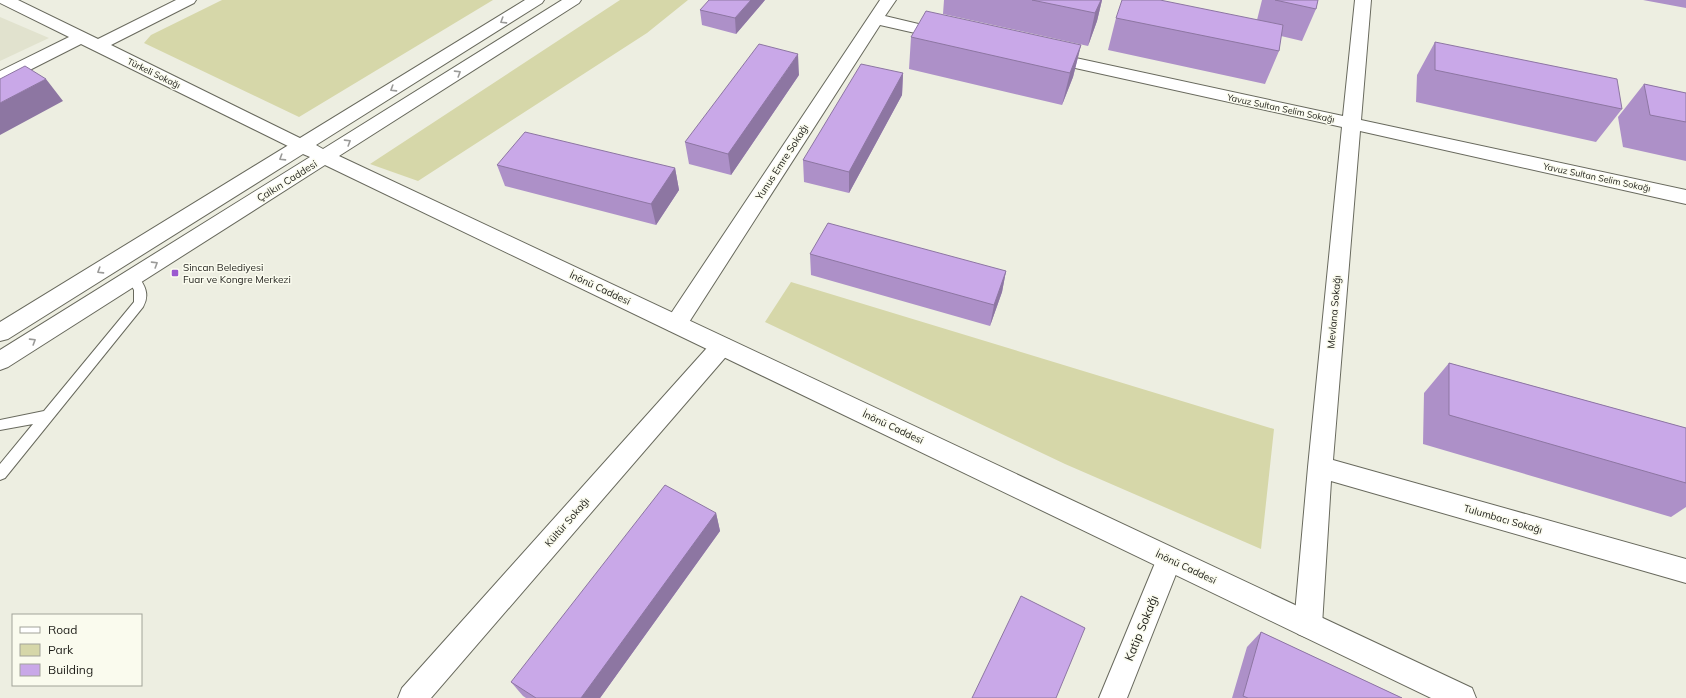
<svg xmlns="http://www.w3.org/2000/svg" width="1686" height="698" font-family="Mulish,sans-serif">
<rect width="100%" height="100%" fill="#edeee1"/>
<path fill="#e1e2ce" d="M0 17 49 38 0 61Z"/>
<path fill="#d6d7a9" d="M222 0H493L299 117 144 43 151 35Z
M620 0H688L647 33 418 181 370 164Z
M791 282 1274 429 1261 549 1065 464 765 322Z"/>
<g fill="none" stroke-linecap="round" stroke-linejoin="round">
<g stroke="#68695d" stroke-width="2">
<path id="lane" d="M133 274 137 275C145 285 150 295 143 307L5 478 0 480V464L33 424 0 430V420L44 411 134 302V290L127 278 129 275Z"/>
</g>
<g stroke="#68695d" stroke-width="2">
<path id="street" d="M0 0H18L98 39 176 0H196L194 3 111 45 308 142 311 146 308 150 302 152 296 150 81 44 6 82 0 83V71L69 37 0 3Z
M880 0H896L885 16 952 32 954 35 952 38 946 40 880 25 684 330 676 332 668 330 665 324 668 318Z
M1355 0H1371L1361 120 1686 190V204L1360 131 1333 460 1686 559V583L1331 481 1322 625 1318 634 1308 638 1298 634 1294 625 1308 467 1342 127 1048 62 1042 61 1040 57 1042 53 1048 52 1343 116Z
M722 337 730 340 733 346 730 352 431 698H398L402 688 714 340Z
M1169 547 1178 551 1182 559 1127 698H1099L1160 551Z"/>
</g>
<g stroke="#68695d" stroke-width="2">
<path id="secondary" d="M525 0H544L542 3 316 145 323 149 562 0H581L579 3 339 156 1472 688 1476 698H1431L325 165 8 367 0 370V350L310 157 303 154 8 339 0 341V322Z"/>
</g>
<use href="#lane" fill="#fff" fill-rule="evenodd"/>
<use href="#street" fill="#fff" fill-rule="evenodd"/>
<use href="#secondary" fill="#fff" fill-rule="evenodd"/>
</g>
<path fill="#ad90c8" d="M765 0 736 34 702 25 700 10Z
M944 0H1102L1097 21 1088 46 943 14Z
M1262 0H1318L1316 9 1302 41 1281 36 1279 51 1265 84 1108 50 1116 18 1257 20Z
M1643 0H1686V8Z
M911 37 1081 45 1073 77 1062 105 909 69Z
M1435 42 1622 109 1596 142 1416 102 1417 75Z
M903 73 902 95 849 193 804 182 803 160Z
M799 75 731 175 689 164 685 142Z
M1644 84 1686 93V161L1623 147 1618 117Z
M497 165 675 168 679 190 656 225 505 186Z
M810 254 1006 271 1002 292 990 326 811 275Z
M1449 363 1686 428V507L1671 517 1423 444 1424 393Z
M716 513 720 531 600 698H526L523 696 511 682Z
M1261 632 1402 698H1232L1247 647Z"/>
<path fill="#8d76a2" d="M751 0H765L736 34 735 18Z
M1101 0H1102L1097 21 1088 46 1095 13Z
M1081 45 1073 77 1062 105 1070 73Z
M798 54 799 75 731 175 728 154Z
M903 73 902 95 849 193V172Z
M46 79 63 101 0 135V103Z
M675 168 679 190 656 225 651 204Z
M1006 271 1002 292 990 326 994 305Z
M716 513 720 531 600 698H581Z"/>
<path fill="#c9a8e8" stroke="#8d76a2" d="M709 0H751L735 18 700 10Z
M1032 0H1101L1095 13Z
M1122 0H1160L1283 25 1279 51 1116 18Z
M1275 0H1318L1316 9Z
M926 11 1081 45 1070 73 911 37Z
M1435 42 1617 79 1622 109 1435 70Z
M759 44 798 54 728 154 685 142Z
M861 64 903 73 849 172 803 160Z
M25 66 46 79 0 103V79Z
M1644 84 1686 93V122L1650 115Z
M525 132 675 168 651 204 497 165Z
M828 223 1006 271 994 305 810 254Z
M1449 363 1686 428V483L1449 415Z
M665 485 716 513 581 698H536L511 682Z
M1021 596 1085 628 1056 698H972Z
M1261 632 1402 698H1248L1243 696Z"/>
<defs><path id="oneway-chevron" d="M-2-3.5L2.5 0L-2 3.5" fill="none" stroke-width="1.6" stroke-linecap="round" stroke-linejoin="round"/></defs>
<g stroke="#9a9a98">
<use href="#oneway-chevron" transform="translate(503 21) rotate(148)"/>
<use href="#oneway-chevron" transform="translate(458 73) rotate(-32)"/>
<use href="#oneway-chevron" transform="translate(393 89) rotate(148)"/>
<use href="#oneway-chevron" transform="translate(348 142) rotate(-32)"/>
<use href="#oneway-chevron" transform="translate(282 158) rotate(148)"/>
<use href="#oneway-chevron" transform="translate(155 264) rotate(-32)"/>
<use href="#oneway-chevron" transform="translate(100 271) rotate(148)"/>
<use href="#oneway-chevron" transform="translate(33 341) rotate(-32)"/>
</g>
<rect fill="#9c5ad0" stroke="#fafbee" stroke-width="1.5" x="171" y="269" width="8" height="8" rx="2"/>
<g text-anchor="middle" dominant-baseline="central" stroke-width="3" stroke-linejoin="round" paint-order="stroke">
<g font-size="9" fill="#1e1e19" stroke="#fafbee">
<text transform="translate(154 73) rotate(26)">Türkeli Sokağı</text>
<text transform="translate(1281 108) rotate(12)">Yavuz Sultan Selim Sokağı</text>
<text transform="translate(1597 177) rotate(12)">Yavuz Sultan Selim Sokağı</text>
</g>
<g font-size="10" fill="#1e1e19" stroke="#fafbee">
<text transform="translate(782 162) rotate(-57)">Yunus Emre Sokağı</text>
<text transform="translate(287 181) rotate(-32)">Çalkın Caddesi</text>
<text transform="translate(600 288) rotate(25)">İnönü Caddesi</text>
<text transform="translate(1334 312) rotate(-85)">Mevlana Sokağı</text>
<text transform="translate(893 427) rotate(25)">İnönü Caddesi</text>
<text transform="translate(1503 519) rotate(16)">Tulumbacı Sokağı</text>
<text transform="translate(567 522) rotate(-49)">Kültür Sokağı</text>
<text transform="translate(1186 567) rotate(25)">İnönü Caddesi</text>
</g>
<g font-size="10" fill="#1e1e19" stroke="#fafbee" text-anchor="start">
<text x="183" y="267">Sincan Belediyesi<tspan x="183" dy="12">Fuar ve Kongre Merkezi</tspan></text>
</g>
<g font-size="12" fill="#1e1e19" stroke="#fafbee">
<text transform="translate(1141 628) rotate(-68)">Katip Sokağı</text>
</g>
</g>
<rect x="12" y="614" width="130" height="72" fill="#fafbee" stroke="#a2a399"/>
<rect x="20" y="627" width="20" height="6" fill="#ffffff" stroke="#a2a399"/>
<text x="48" y="634" font-size="12" fill="#1e1e19">Road</text>
<rect x="20" y="644" width="20" height="12" fill="#d6d7a9" stroke="#a2a399"/>
<text x="48" y="654" font-size="12" fill="#1e1e19">Park</text>
<rect x="20" y="664" width="20" height="12" fill="#c9a8e8" stroke="#a2a399"/>
<text x="48" y="674" font-size="12" fill="#1e1e19">Building</text>
</svg>
